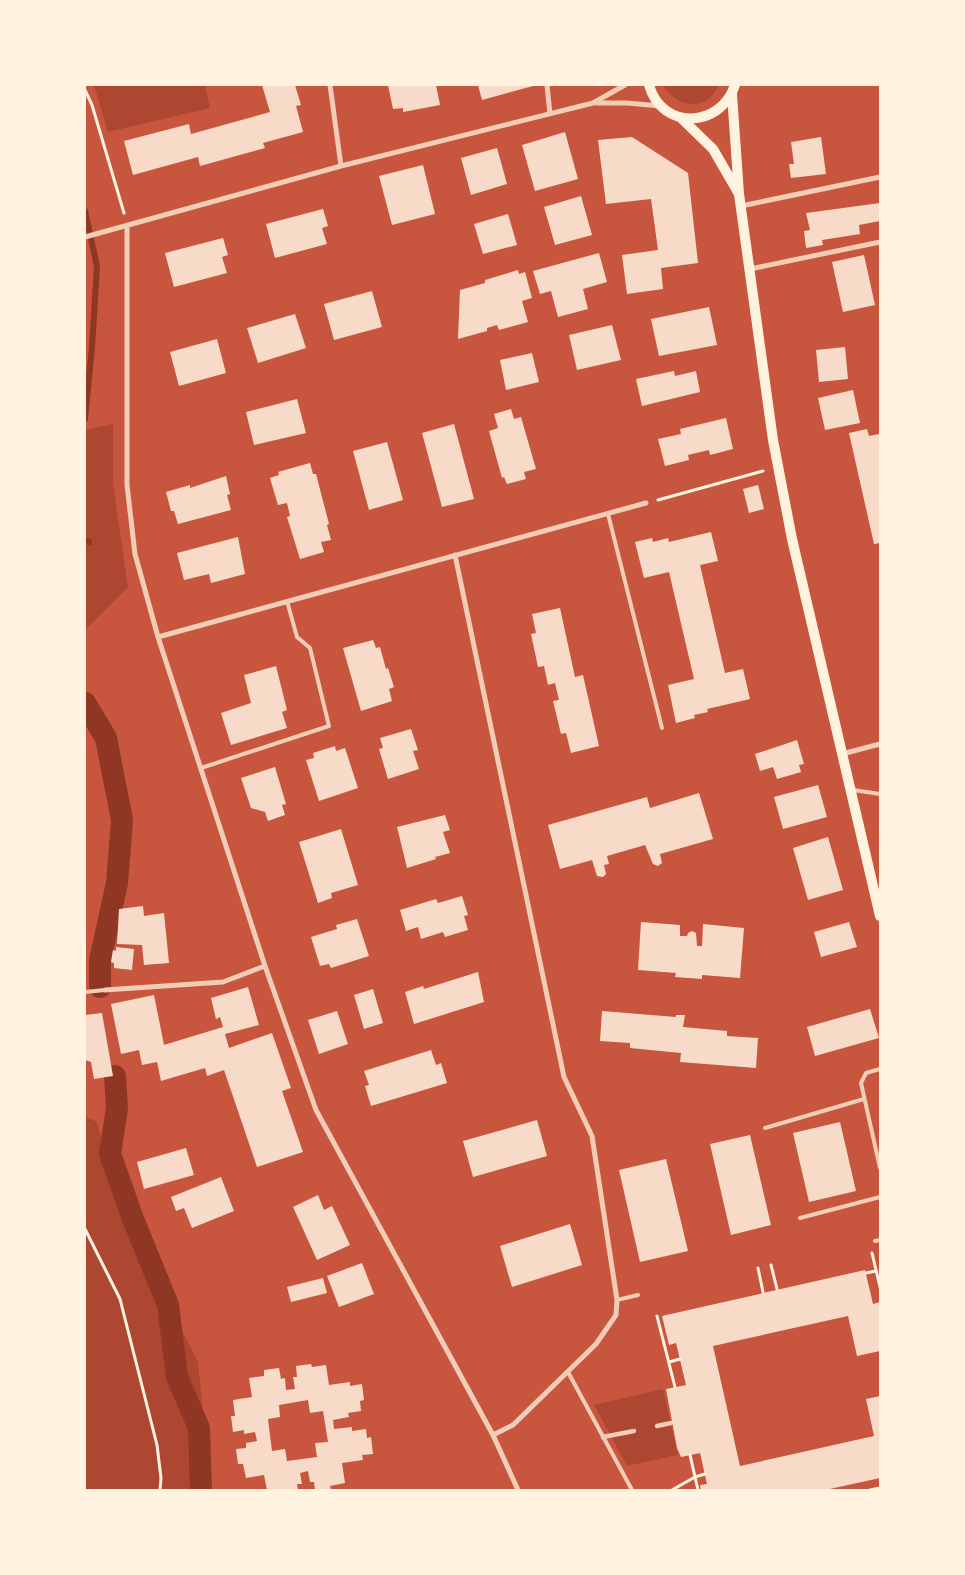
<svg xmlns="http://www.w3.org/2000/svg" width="965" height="1575" font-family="'Source Sans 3',sans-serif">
<rect width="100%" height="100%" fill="#c8553d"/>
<path fill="#ae4732" d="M94 85H205L210 108 108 132Z
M663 85H718C708 113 676 108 663 85Z
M113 424V483L128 587 85 630V430Z
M85 1116 97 1122 121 1208 198 1362 211 1490H85Z
M663 1389 678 1455 627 1466 594 1405Z"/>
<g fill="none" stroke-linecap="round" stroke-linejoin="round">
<path stroke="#8f3625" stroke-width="6" d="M85 211 97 266 92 347 85 419
M85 541 89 542"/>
<path stroke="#8f3625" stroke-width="22" d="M85 703 106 738 122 820 117 883 100 960V987
M115 1076 117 1108 110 1154 133 1219 168 1305 177 1377 199 1428 201 1490"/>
</g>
<path fill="#f7dbc8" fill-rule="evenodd" d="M262 85H295L301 105 296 106 303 132 263 143 265 148 200 166 198 157 133 175 124 141 189 124 191 134 270 112Z
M388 85H436L440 105 403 112V108L393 109Z
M478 85H533V86L482 100Z
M565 132 578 179 535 191 522 145Z
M632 137 688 173 698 263 661 268 663 289 627 294 622 255 658 250 651 199 606 204 598 140Z
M821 137 826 174 791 178 789 164H794L791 142Z
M497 148 507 184 471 195 461 158Z
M423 165 435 214 392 225 379 176Z
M581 196 592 235 555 245 544 207Z
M880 203V221L859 225 860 234 822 240 823 245 806 248 804 231 810 230 806 213Z
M323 209 328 226 322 228 327 244 275 258 266 224Z
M508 214 517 245 483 254 474 224Z
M223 238 228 255 222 257 227 273 174 287 165 253Z
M599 253 607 282 583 289 588 309 558 317 551 291 540 294 533 271Z
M864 255 875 305 843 312 832 262Z
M518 270 519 274 525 272 532 298 522 301 528 322 499 330 497 325 487 328V331L458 339 460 290 485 283V280Z
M372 291 382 327 334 340 324 304Z
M709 307 717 345 659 356 651 319Z
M295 314 306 348 258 363 247 328Z
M612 325 621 360 577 370 569 335Z
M217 339 226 373 179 386 170 352Z
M845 347 848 379 819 382 816 350Z
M532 353 539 382 506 390 500 360Z
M674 371 675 376 696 371 700 392 642 406 636 379Z
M853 390 860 423 825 430 818 398Z
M297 399 306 433 254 445 246 412Z
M511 409 514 419 521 417 536 469 524 472 526 479 507 484 504 477 502 478 489 431 498 428 494 414Z
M726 418 733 449 710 455 709 450 688 455 689 460 665 466 658 439 681 434 680 429Z
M454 424 474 499 442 507 422 433Z
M867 429 869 436 879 434 880 438V543L874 544 849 433Z
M387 442 403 500 369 510 353 451Z
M310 463 313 474H316L329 524 327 525 331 540 321 542 324 552 300 559 287 517 290 516 287 503 278 505 270 478 279 475 278 472Z
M226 476 230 494 227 495 231 510 178 524 174 511H171L166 492 190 485V488Z
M758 485 764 509 749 513 743 489Z
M711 532 718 561 700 565 725 673 743 669 750 699 707 709 708 712 694 715 695 718 676 723 668 685 694 679 669 572 644 578 635 542 652 538 653 542 668 538 669 542Z
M238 537 245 574 211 583 209 574 184 580 177 553Z
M560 608 575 677 583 675 599 746 571 753 566 733 561 734 553 701 559 700 555 683 548 685 544 666 538 667 531 634 536 633 532 614Z
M373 640 376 648 380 647 386 669 388 668 394 687 389 689 392 701 361 711 343 648Z
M276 666 287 710 282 712 287 728 231 745 221 713 251 703 244 675Z
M411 729 418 750 413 751 419 769 388 779 379 749 383 748 380 738Z
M797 740 804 764 799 765 801 772 777 779 773 767 760 771 755 754Z
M335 746 336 751 345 748 358 788 319 801 306 760 314 758 313 753Z
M275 767 286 804 282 805 285 815 268 821 265 812 251 808 241 778Z
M818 785 827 817 783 829 774 797Z
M699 793 713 839 660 854 662 863 658 866 653 864 645 845 607 856 609 864 604 865 606 874 603 877 597 876 592 860 560 869 548 825 647 797 650 808Z
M445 815 450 830 443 832 450 853 435 857 436 859 407 868 397 827Z
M341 829 358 885 331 893 332 898 318 903 299 842Z
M828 837 843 890 808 900 793 848Z
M462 896 468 915 464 916 468 930 445 937 443 932 421 939 418 927 406 931 400 910 436 899 438 903Z
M143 906 144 916 164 913 169 963 144 965 142 945 117 944 119 909Z
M357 919 369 956 331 968 329 964 320 966 311 937 337 929 336 925Z
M641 922 680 925V936H687L688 933 692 931 696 933 697 946H702L703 924 744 928 740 978 702 975V979L675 977 676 973 638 970Z
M849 922 857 947 821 957 814 932Z
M116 947 134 949 132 970 114 968V963L111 962 113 950 116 951Z
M478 972 484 1002 414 1024 405 992 423 986 424 989Z
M248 987 259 1025 225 1034 229 1048 272 1033 291 1088 282 1091 303 1152 257 1167 224 1070 207 1076 205 1068 161 1081 157 1062 142 1065 139 1050 121 1054 111 1004 154 995 164 1045 223 1027 220 1017 216 1019 211 998Z
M373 989 383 1023 364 1029 354 995Z
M870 1009 879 1038 815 1056 807 1027Z
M337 1011 348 1044 319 1054 308 1020Z
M602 1011 676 1017V1015H685L683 1027 727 1031V1036L758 1038 756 1068 680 1062 681 1053 630 1048V1043L600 1041Z
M102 1013 113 1076 94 1079 91 1062 85 1060V1015Z
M431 1050 436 1065 441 1063 447 1083 371 1106 365 1086 369 1085 364 1071Z
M537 1120 547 1156 473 1177 463 1141Z
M840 1122 856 1191 809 1202 793 1133Z
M750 1135 771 1225 731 1235 710 1144Z
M186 1148 194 1175 144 1189 137 1162Z
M666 1159 688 1251 640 1262 619 1170Z
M221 1177 234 1211 192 1228 184 1208 176 1211 171 1197Z
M318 1195 324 1210 332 1206 350 1245 317 1260 293 1207Z
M570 1224 582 1265 512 1287 500 1246Z
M362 1263 374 1294 339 1307 327 1276Z
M865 1270 873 1304 880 1302V1351L857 1356 848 1316 713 1346 740 1466 874 1436 866 1399 880 1396V1478L825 1490H701L700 1485 707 1484 700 1453 681 1457 677 1448 666 1389 686 1385 676 1343 669 1345 662 1316Z
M323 1278 327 1293 291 1302 287 1287Z
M311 1364 312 1367 326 1365 329 1385 350 1382V1386L362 1384 364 1400 360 1401 361 1411 348 1413 349 1417 333 1420 334 1429 352 1427V1431L366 1429 367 1438 371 1437 373 1454 362 1455 363 1460 342 1463 345 1483 330 1486 331 1490H315L314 1482H310L308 1471 300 1473 302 1484H297L298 1490H267L264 1475 246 1478 243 1464H238L236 1449 246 1448V1443L257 1441 255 1432 244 1434V1430L233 1432 231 1416H235L233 1400 252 1397 249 1378 264 1376V1370L279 1368 281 1379 285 1378 286 1390 295 1389 293 1377H297L296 1366ZM308 1400 310 1413 323 1411 328 1442 315 1443 317 1457 287 1461 285 1449 272 1451 268 1419 280 1417 279 1405Z"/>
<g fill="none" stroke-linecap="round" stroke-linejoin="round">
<path stroke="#fff3e0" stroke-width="3" d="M85 90 92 105 124 213
M658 500 763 471
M85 1229 120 1299 157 1445 161 1478 160 1490
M872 1253 880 1287
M771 1265 777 1289
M758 1268 763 1292
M866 1273 876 1271
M657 1316 675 1387
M669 1362 680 1359
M690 1455 698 1490
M672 1490 695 1477 705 1474
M870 1490 880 1488"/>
<path stroke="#f1ccb7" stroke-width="4" d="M608 514 662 728
M201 768 329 726 310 648 297 637 287 601
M853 790 880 794
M85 992 105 990
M880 1069 866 1073 861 1083 880 1168
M765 1128 864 1099
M800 1218 880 1197
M875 1241 880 1240
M617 1300 638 1295
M568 1372 632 1490"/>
<path stroke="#f1ccb7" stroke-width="4.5" d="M657 1426 671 1423
M603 1437 634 1431"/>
<path stroke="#f1ccb7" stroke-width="5" d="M330 85 341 166
M547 85 550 114
M596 103H627L660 106
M741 206 880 177
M127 227V485L135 554 158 637 265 966 316 1110 493 1435 518 1490
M85 237 341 166 593 103 625 85
M750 269 880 242
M455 555 564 1077 592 1136 617 1300 616 1315 596 1344 513 1425 493 1435
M158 637 646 503
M842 754 880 744
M105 990 223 982 265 966"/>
<path stroke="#fff3e0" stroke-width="10" d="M649 85C662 131 721 128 735 85
M732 94 739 194 773 440 792 539 880 916
M681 118 713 149 739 194"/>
</g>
<rect width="965" height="1575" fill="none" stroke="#fff3e0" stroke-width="172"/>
</svg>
